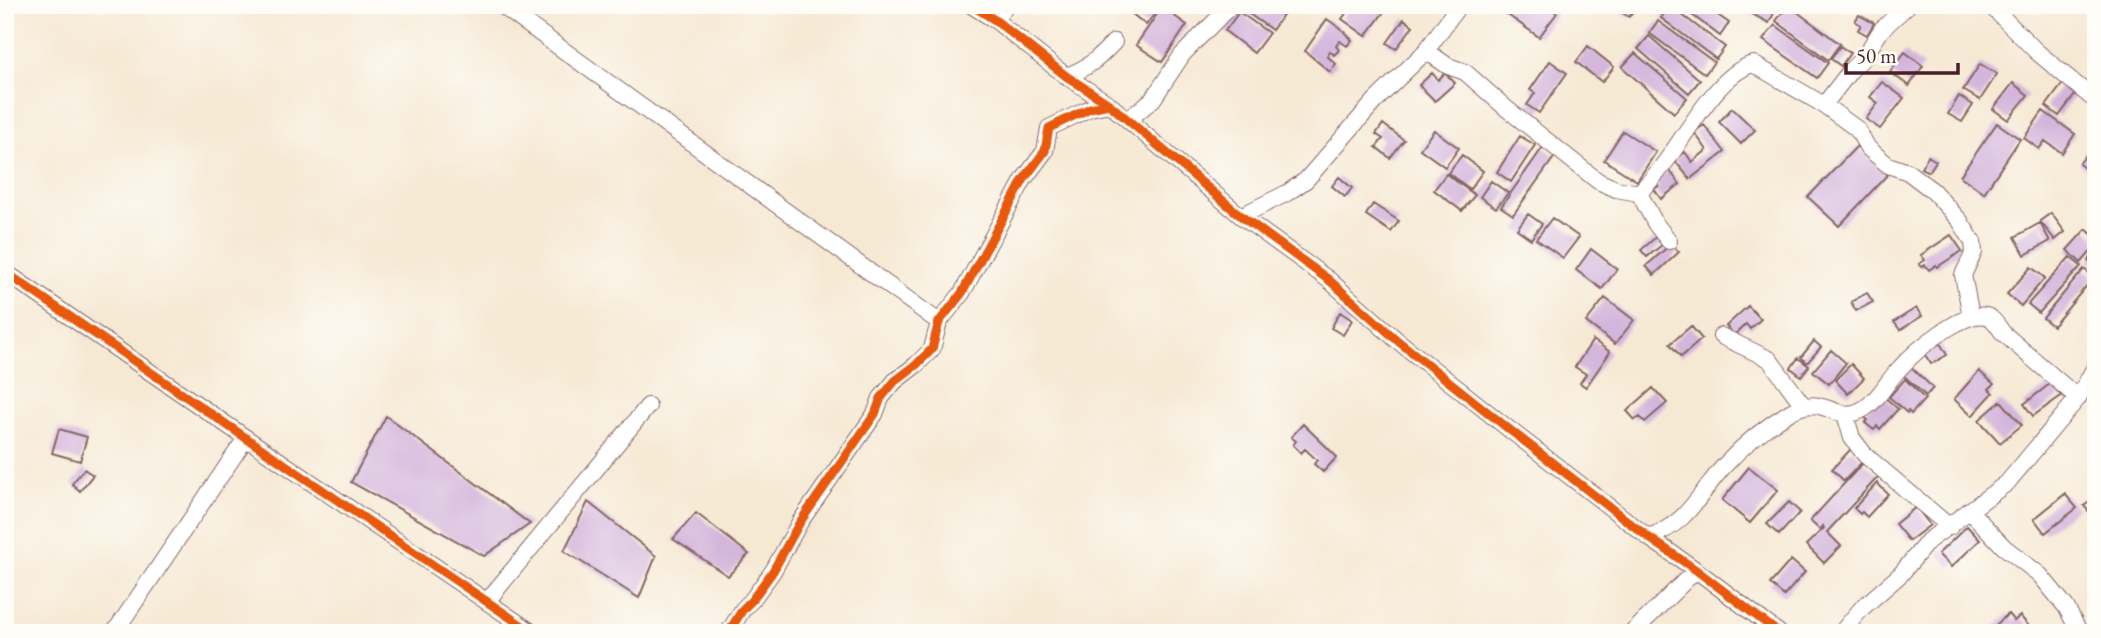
<svg xmlns="http://www.w3.org/2000/svg" width="2101" height="638" font-family="'EB Garamond',serif">
<rect width="100%" height="100%" fill="#fdfcf7"/>
<filter id="ink" filterUnits="userSpaceOnUse"><feTurbulence type="fractalNoise" baseFrequency=".0143" numOctaves="2"/><feDisplacementMap in="SourceGraphic" scale="14" xChannelSelector="R" yChannelSelector="G"/><feConvolveMatrix kernelMatrix="1 2 1 2 8 2 1 2 1" color-interpolation-filters="sRGB"/></filter>
<filter id="wash" filterUnits="userSpaceOnUse"><feTurbulence type="fractalNoise" baseFrequency=".00686" numOctaves="4" result="noise"/><feDisplacementMap in="SourceGraphic" scale="28" xChannelSelector="R" yChannelSelector="G"/><feGaussianBlur stdDeviation="1.57" result="paint"/><feColorMatrix in="noise" values="0 0 0 0 0 0 0 0 0 0 0 0 0 0 0 0 0 1.4 0 .05"/><feComposite in="paint" operator="in"/></filter>
<g filter="url(#wash)">
<rect width="100%" height="100%" fill="#f6e9d4"/>
<g id="blocks">
<path fill="#d4b6dc" d="M1127 5H1161L1146 25 1125 8Z
M1162 5H1180L1173 14Z
M1244 5H1282L1287 9 1272 30 1242 9Z
M1327 5H1342L1337 12Z
M1352 5H1382L1386 9 1366 36 1342 19Z
M1510 5H1547L1557 13 1539 37 1505 13Z
M1614 5H1637L1629 17 1613 7Z
M1679 5H1717L1720 7 1715 13 1729 23 1720 36Z
M1735 5H1778L1769 23Z
M1788 5 1840 44 1828 60 1776 21Z
M1670 6 1725 47 1716 59 1661 18Z
M1162 7 1187 25 1162 62 1136 45Z
M1239 12 1269 33 1254 53 1225 31Z
M1859 15 1874 23 1867 35 1858 30 1861 25 1855 21Z
M1327 19 1345 32 1352 40 1347 46 1340 41 1336 46 1339 50 1334 55 1330 51 1327 56 1336 64 1330 72 1305 51Z
M1404 19 1413 26 1396 49 1387 43Z
M1658 21 1714 62 1705 74 1649 33Z
M1775 25 1828 63 1817 78 1763 40Z
M1649 36 1700 80 1689 93 1638 49Z
M1588 46 1614 67 1602 82 1576 62Z
M1840 46 1850 53 1841 66 1831 59Z
M1905 52 1923 66 1909 86 1890 72Z
M1635 53 1687 98 1674 113 1622 67Z
M1550 61 1567 73 1539 113 1527 105 1535 93 1530 90Z
M1980 64 1997 74 1980 100 1963 90Z
M1432 73 1438 80 1445 73 1455 83 1435 101 1419 85Z
M1882 82 1904 98 1880 129 1866 119 1878 103 1870 97Z
M2064 82 2077 92 2059 116 2046 106Z
M2013 83 2028 95 2008 120 1993 109Z
M1959 96 1973 105 1962 122 1948 114Z
M1732 108 1755 130 1741 144 1719 122Z
M2043 111 2075 134 2062 153 2045 141 2039 149 2024 138Z
M1997 123 2020 139 1984 193 1960 176Z
M1383 124 1404 140 1390 158 1376 147 1383 139 1376 134Z
M1704 125 1725 152 1690 179 1674 160 1685 152 1692 162 1707 150 1694 132Z
M1434 130 1459 148 1445 167 1420 149Z
M1623 131 1656 152 1637 181 1604 160Z
M1520 136 1535 145 1511 182 1497 172Z
M1857 146 1888 174 1839 226 1808 197Z
M1543 147 1555 156 1513 215 1501 207Z
M2089 151 2096 157V172L2093 175 2079 164Z
M1462 155 1483 171 1470 189 1448 173Z
M1928 156 1936 161 1929 172 1921 168Z
M1669 170 1680 184 1661 199 1654 189 1659 186 1655 181Z
M1446 174 1475 195 1462 211 1434 190Z
M1339 177 1352 188 1345 197 1332 186Z
M1491 181 1508 193 1496 208 1480 197Z
M1373 204 1399 221 1391 232 1366 215Z
M2051 213 2065 232 2055 240 2040 221Z
M1528 214 1542 224 1531 239 1517 229Z
M1552 218 1579 237 1563 258 1536 239Z
M2040 223 2050 241 2025 255 2015 237Z
M2086 229 2096 238V246L2081 263 2067 250Z
M1951 235 1962 251 1937 267 1936 265 1929 270 1925 265 1922 267 1919 264 1925 260 1921 255Z
M1656 237 1663 244 1647 257 1641 250Z
M1671 244 1679 252 1654 275 1646 266Z
M1591 249 1617 269 1602 289 1576 270Z
M2096 252V267L2088 261Z
M2070 257 2081 266 2039 313 2028 304Z
M2031 267 2045 278 2021 306 2007 294Z
M2084 269 2094 277 2053 326 2043 318Z
M1867 293 1873 302 1856 311 1851 302Z
M1605 298 1634 320 1615 344 1586 322Z
M1748 306 1761 319 1750 329 1746 324 1734 335 1726 326Z
M1916 308 1922 316 1900 330 1894 322Z
M1340 312 1352 320 1343 335 1331 328Z
M1691 326 1702 339 1681 357 1670 344Z
M1593 340 1610 352 1586 387 1580 383 1586 374 1575 367Z
M1938 340 1947 355 1931 364 1922 350Z
M1814 341 1821 347 1807 363 1801 357Z
M1831 350 1846 363 1829 384 1813 371Z
M1798 358 1809 366 1801 376 1791 368Z
M1851 364 1864 378 1848 394 1835 380Z
M1910 366 1933 388 1926 396 1902 374Z
M1979 371 1994 384 1989 389 1993 393 1972 416 1954 399Z
M1905 379 1925 399 1911 414 1908 411 1907 413 1889 397Z
M2051 383 2061 396 2033 416 2024 404Z
M1653 388 1667 403 1645 422 1640 417 1635 420 1627 411Z
M1881 394 1898 409 1880 429 1877 426 1874 430 1865 423 1868 420 1862 415Z
M2001 401 2022 425 2000 443 1979 420Z
M386 416 530 524 484 556 351 482Z
M1303 424 1337 457 1323 472 1314 464 1317 460 1305 449 1301 453 1293 445 1296 441 1291 437Z
M59 429 87 437 80 461 52 453Z
M1851 449 1863 461 1844 481 1832 469Z
M1864 462 1879 476 1827 532 1841 546 1824 563 1806 545 1824 528 1823 526 1820 530 1810 521Z
M1749 467 1778 490 1750 523 1722 500Z
M84 469 93 475 80 491 72 484Z
M1877 483 1888 494 1867 517 1862 512 1860 514 1854 508Z
M2065 494 2077 508 2045 533 2034 519Z
M2096 497V520L2084 506Z
M588 502 656 556 639 598 564 551Z
M1789 502 1800 512 1779 535 1767 524Z
M1916 507 1930 525 1909 541 1895 524Z
M696 513 749 554 728 576 673 539Z
M1967 526 1980 540 1951 567 1938 554Z
M1791 560 1805 572 1784 596 1770 584Z
M2008 614 2014 621 2020 616 2028 625 2022 630 2025 633H1987Z"/>
</g>
</g>
<g filter="url(#ink)">
<use href="#blocks" fill-opacity="0" stroke="#866666" stroke-width="2"/>
<g fill="none" stroke-linecap="round" stroke-linejoin="round">
<g stroke="#866666" stroke-width="18">
<path id="minor" d="M501 5 939 322
M971 5 995 20 1066 76 1109 104 1241 216 1329 280 1398 341 1510 430 1648 537 1696 570 1779 633
M1990 5 2037 52 2096 101
M995 20 1006 5
M1426 51 1448 66 1465 72 1507 109 1598 181 1616 189 1639 193
M1066 76C1087 69 1099 58 1114 42
M1824 105 1850 71 1864 57 1882 29 1908 5
M1128 120 1153 99 1182 55 1231 5
M1639 193C1647 184 1654 177 1661 168 1684 139 1717 74 1753 64L1824 105 1857 129 1868 148 1888 165 1908 172 1933 191 1960 221 1973 242 1974 252 1963 275 1971 316
M1639 193 1655 223 1669 241
M1241 216 1287 193 1306 180 1375 101 1426 51 1459 5
M5 272 246 438 533 633
M1721 336 1769 359 1803 405
M1845 414 1852 438 1865 455 1950 527
M1969 510 2004 547 2040 575 2066 607 2080 633
M1648 537C1687 525 1698 495 1724 466 1743 445 1765 427 1790 412 1825 391 1836 427 1865 408 1880 398 1887 381 1900 368 1915 351 1966 307 1989 317 1995 320 1999 328 2003 333L2078 398
M488 600 648 406
M114 633 246 438
M728 633 743 609 752 600 773 571 800 522 875 414 881 398 895 381 916 365 932 349 939 322 962 293 1024 179 1045 151 1049 128 1090 108 1109 104
M1632 633 1696 570
M1841 633 1862 608 1901 574 1928 541 2007 483 2078 398 2096 365"/>
</g>
<use href="#minor" stroke="#fff" stroke-width="16"/>
<g stroke="#fdfcf7" stroke-width="13">
<path id="cycleway" d="M971 5 995 20 1066 76 1109 104 1241 216 1329 280 1398 341 1510 430 1648 537 1696 570 1779 633
M5 272 246 438 533 633
M728 633 743 609 752 600 773 571 800 522 875 414 881 398 895 381 916 365 932 349 939 322 962 293 1024 179 1045 151 1049 128 1090 108 1109 104"/>
</g>
<use href="#cycleway" stroke="#e8590c" stroke-width="9"/>
</g>
</g>
<rect width="2101" height="638" fill="none" stroke="#fdfcf7" stroke-width="28"/>
<path d="M1846 63v10h112v-10" fill="none" stroke="#4a1f2b" stroke-width="3.5"/>
<text x="1856" y="63" font-size="21" fill="#4a1f2b" stroke="#fdfcf7" stroke-width="5" paint-order="stroke">50 m</text>
</svg>
